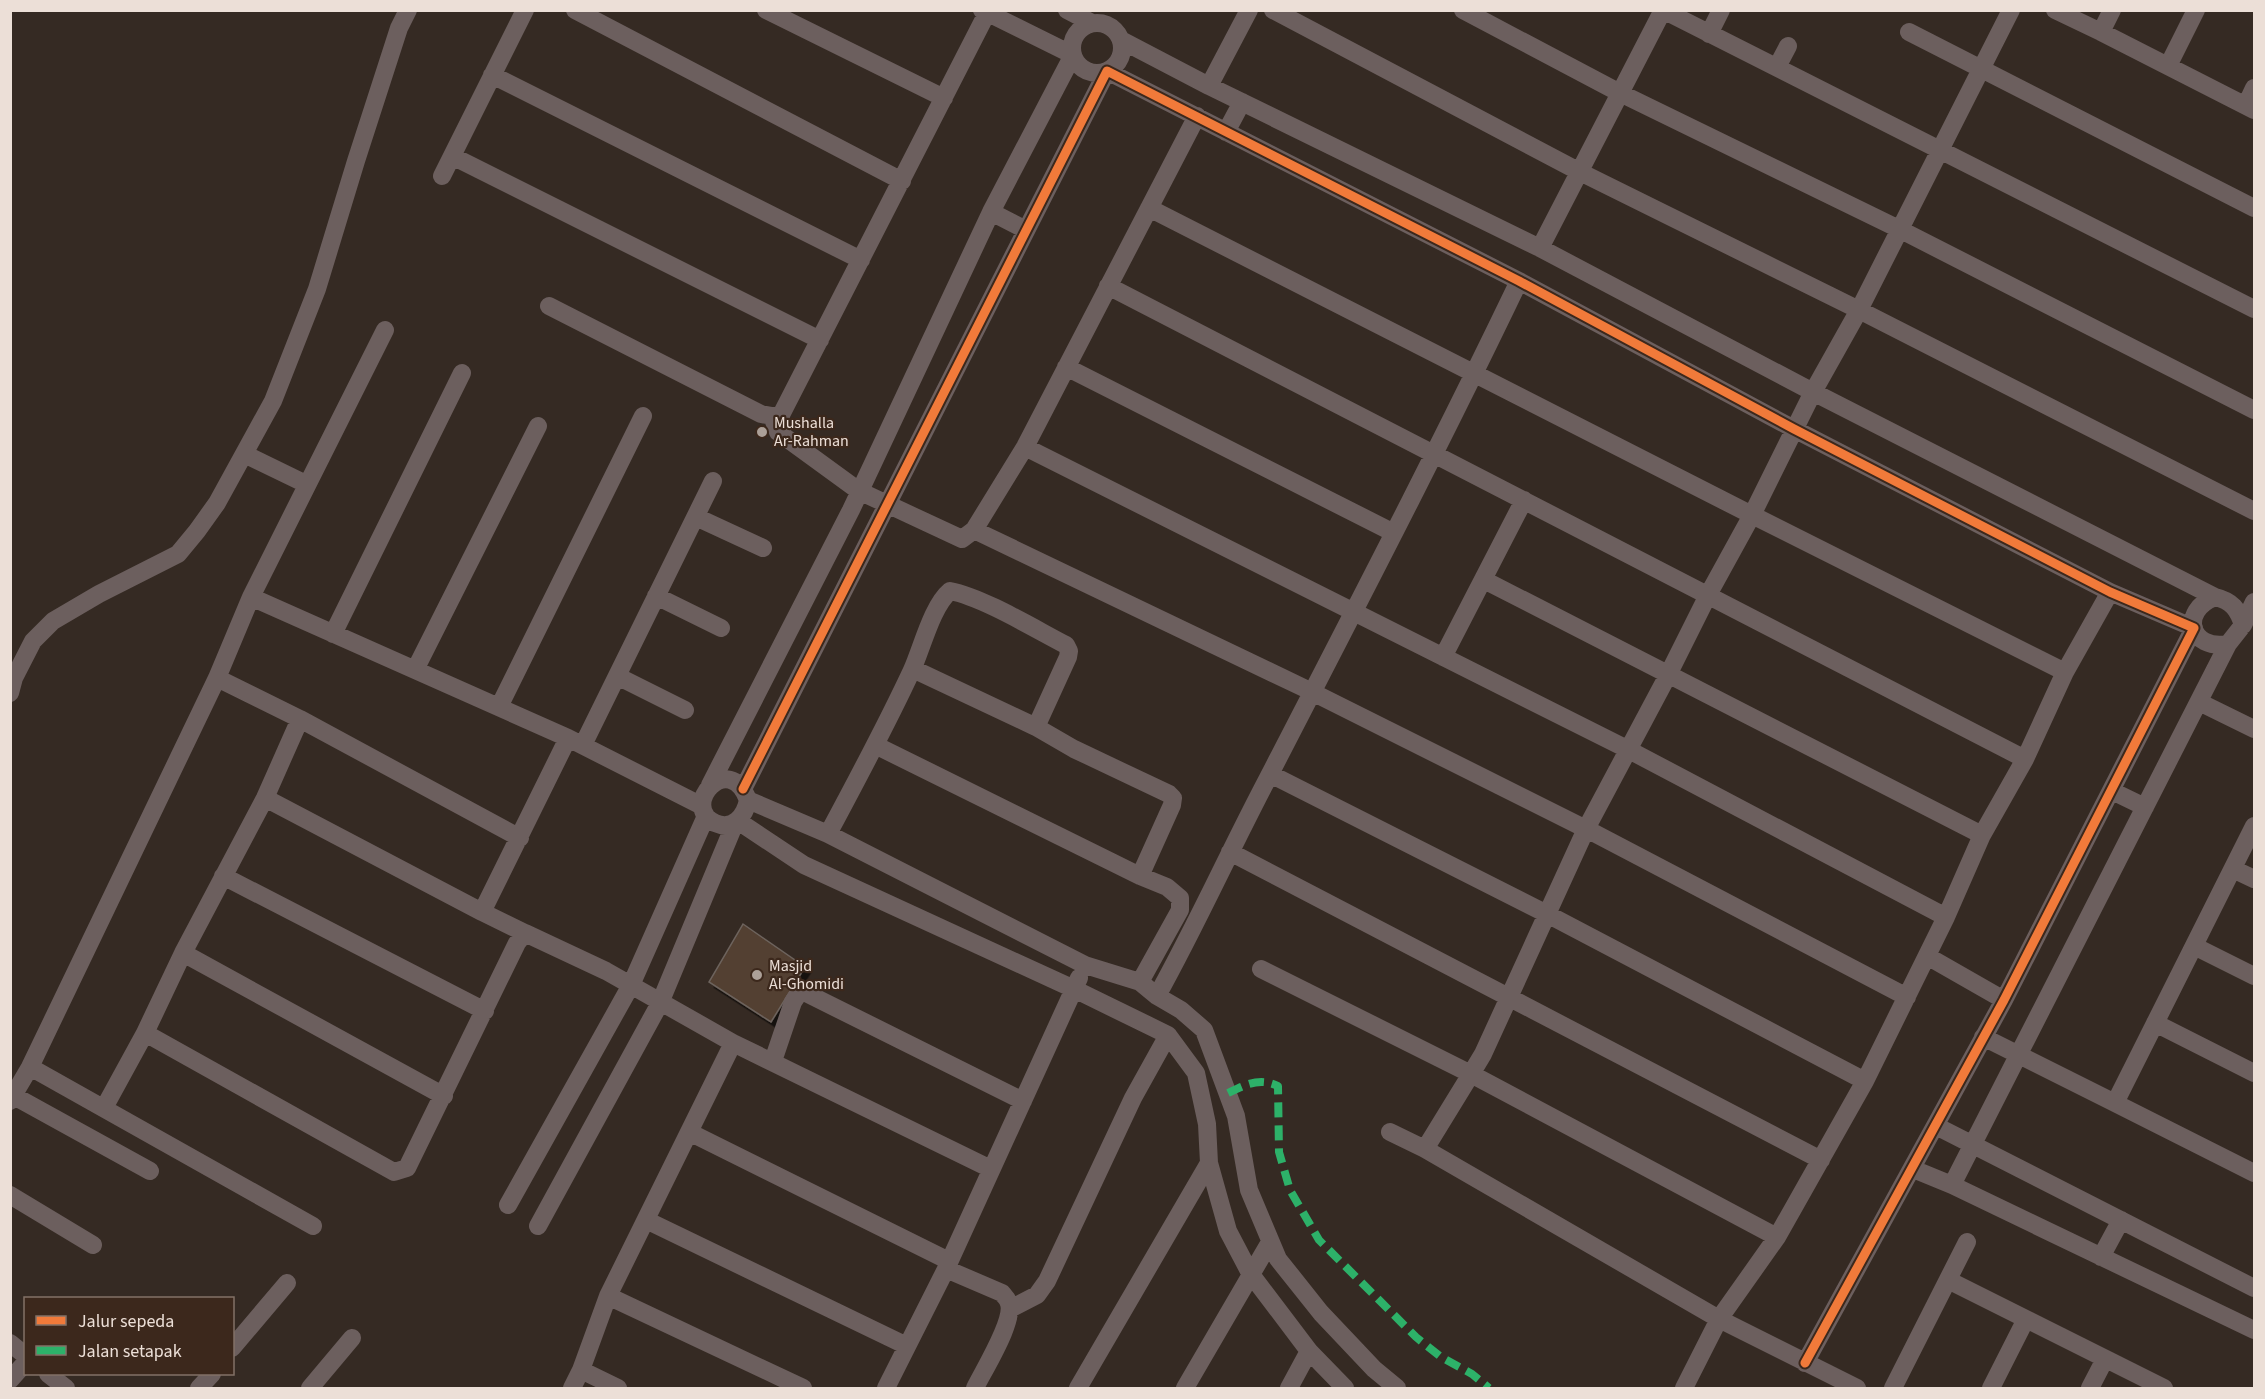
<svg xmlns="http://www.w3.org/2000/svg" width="2265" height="1399" font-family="'Source Sans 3',sans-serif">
<defs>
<filter id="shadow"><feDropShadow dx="5.5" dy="5.5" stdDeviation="0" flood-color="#0009"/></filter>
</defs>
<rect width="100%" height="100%" fill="#352a23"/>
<path fill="#523f30" stroke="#6d635d" stroke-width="1.5" filter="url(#shadow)" d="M743 924 805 967 771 1022 709 982Z"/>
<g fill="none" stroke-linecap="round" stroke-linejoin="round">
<path stroke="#6c5f5e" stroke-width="18" d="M575 10 902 181
M766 10 944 98
M1067 10 1092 23
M1273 10 1580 172 1859 310 2254 511
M1463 10 1620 93 1899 229 2254 410
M1663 10 2254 309
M2055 10 2101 32 2254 110
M1072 48a25 25 0 1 1 50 0a25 25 0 1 1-50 0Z
M1909 32 2254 208
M2101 32 2112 10
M1709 34 1721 10
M1121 40 1209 86 1540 248 1813 392 2215 597
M2168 66 2196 10
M1777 67 1788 46
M492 75 861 260
M1209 86 1249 10
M2246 105 2254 88
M1226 132 1242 102
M452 156 820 340
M442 176 525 10
M1149 208 1752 515 2065 672
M991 212 1026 230
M1540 248 1663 10
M1108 286 2025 759
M549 306 761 414 772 416 781 415 987 13
M1066 367 1394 533
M772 416 778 432 859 491 962 539 974 530 1025 447 1197 116
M1025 447 1629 750 1946 917
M244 454 306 484
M696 517 763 548
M974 530 1304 688 1596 834 1907 997
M1484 580 1982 835
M656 596 721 628
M251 597 385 330
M2215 597C2232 601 2238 609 2243 625L2228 644C2190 651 2179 611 2215 597Z
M2243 625 2254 602
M333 634 462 373
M1443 657 1524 500
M913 669 1036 727 1074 749 1169 794 1173 798 1172 805 1140 876
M415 670 538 426
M617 676 685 710
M217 678 300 719 520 838
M10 693 14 678 33 641 53 621 99 594 178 554 197 531 217 503 273 401 317 289 356 161 399 28 408 10
M2199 702 2254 729
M499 707 643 416
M583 745 713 481
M875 745 1140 876 1167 887 1180 898V910L1140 982
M1270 774 1547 914 1865 1081
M710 785 851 510 991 212 1073 55 982 10
M743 789 1107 71 1519 281 1794 429 2110 592 2194 628 2004 1000 1805 1363
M2112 791 2145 807
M265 798 482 912
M748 800C745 816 733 831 715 823 679 806 729 749 748 800L828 834 1085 965 1140 982 1157 996 1181 1010 1204 1030 1236 1116 1249 1190 1278 1259 1321 1313 1374 1369 1397 1388
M738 821 804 865 1074 989 1168 1035 1196 1073 1207 1124 1209 1163 1228 1231 1250 1273 1309 1351 1345 1388
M828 834C857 780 886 726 912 670 922 648 932 606 950 591 982 597 1035 629 1066 645L1069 651 1068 657 1036 727
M1230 852 1821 1160
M2233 869 2254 879
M223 876 485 1011
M525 933 606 971 733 1043
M2194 946 2254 976
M183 953 444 1096
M1927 956 2004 1000
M1261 969 1471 1074 1483 1054 1586 829 1668 675 1708 595 1752 515 1813 392 1859 310 2011 10
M1157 996C1197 924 1230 850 1268 778 1353 613 1439 448 1519 281
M2155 1023 2254 1073
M145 1033 394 1172 407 1168 517 943 525 933 482 912 568 738
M1983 1037 2115 1103 2254 826
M773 1061 793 1002 799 993 804 992 1023 1101
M30 1067 313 1226
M14 1096 150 1171
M10 1101 30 1067 217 678 251 597 568 738 702 806
M2115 1103 2254 1173
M104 1108 145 1033 183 953 265 798 300 719
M1936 1126 2254 1288
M689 1132 949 1261
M1390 1132 1425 1149 1719 1319 1857 1388
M1425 1149 1471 1074 1777 1237
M1913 1169 1952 1185 2254 1330
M1952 1185 2228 644
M10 1195 93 1245
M508 1205 631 985 706 816
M646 1220 907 1346
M538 1226 660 1003 735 823
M2101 1257 2121 1220
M946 1269 1002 1293C1004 1296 1007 1298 1008 1301 1017 1318 983 1371 975 1388
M1948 1280 2164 1388
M608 1296 803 1388
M1010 1309 1037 1295 1047 1281 1133 1098 1168 1035
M10 1343 26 1356
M232 1348 287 1283
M581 1370 618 1388
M48 1374 66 1388
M10 1380 26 1362
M199 1388 212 1374
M310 1388 352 1338
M572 1388 581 1370 608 1296 733 1043 991 1169
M886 1388 946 1269 1079 978
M1078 1388 1209 1163
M1185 1388 1270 1242
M1289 1388 1309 1351
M1684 1388 1719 1319 1777 1237 1865 1081 1946 917 1982 835 2025 759 2065 672 2110 592
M1893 1388 1967 1242
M1991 1388 2026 1319
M2090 1388 2105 1359"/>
<path stroke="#2db169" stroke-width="8" stroke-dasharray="15 8" stroke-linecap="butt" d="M1228 1093C1245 1085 1259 1077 1278 1086L1279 1152 1290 1190 1319 1240 1416 1337 1441 1357 1472 1374 1489 1388"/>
<g stroke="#3c281c" stroke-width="13">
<path id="cycleway" d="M743 789 1107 71 1519 281 1794 429 2110 592 2194 628 2004 1000 1805 1363"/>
</g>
<use href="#cycleway" stroke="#f17a3a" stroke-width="9"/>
</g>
<g fill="#aca098" stroke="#3c281c" stroke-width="2">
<circle cx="762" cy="432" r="6"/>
<circle cx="757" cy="975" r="6"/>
</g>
<g text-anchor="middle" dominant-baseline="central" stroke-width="4.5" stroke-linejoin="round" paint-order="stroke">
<g font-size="16" fill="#ecdfd7" stroke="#3c281c" text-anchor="start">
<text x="774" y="423">Mushalla<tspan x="774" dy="18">Ar-Rahman</tspan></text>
<text x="769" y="966">Masjid<tspan x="769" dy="18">Al-Ghomidi</tspan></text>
</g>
</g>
<rect width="2265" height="1399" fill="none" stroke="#ecdfd7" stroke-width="24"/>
<rect x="24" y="1297" width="210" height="78" fill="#3c281c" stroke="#827167" stroke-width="1.5"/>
<rect x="36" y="1316" width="30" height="9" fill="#f17a3a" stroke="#827167" stroke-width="1.5"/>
<text x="78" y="1327" font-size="18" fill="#ecdfd7">Jalur sepeda</text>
<rect x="36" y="1346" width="30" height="9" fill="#2db169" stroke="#827167" stroke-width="1.5"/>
<text x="78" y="1357" font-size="18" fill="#ecdfd7">Jalan setapak</text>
</svg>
